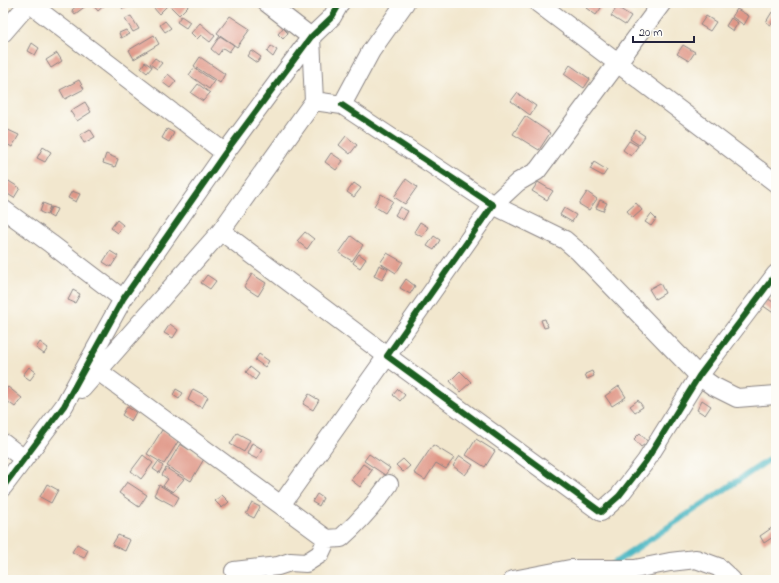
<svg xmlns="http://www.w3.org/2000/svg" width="779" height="583" font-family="'Indie Flower',sans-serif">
<rect width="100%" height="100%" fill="#fdfcf7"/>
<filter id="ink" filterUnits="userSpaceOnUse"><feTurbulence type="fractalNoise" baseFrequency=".025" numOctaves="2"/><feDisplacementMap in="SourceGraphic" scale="8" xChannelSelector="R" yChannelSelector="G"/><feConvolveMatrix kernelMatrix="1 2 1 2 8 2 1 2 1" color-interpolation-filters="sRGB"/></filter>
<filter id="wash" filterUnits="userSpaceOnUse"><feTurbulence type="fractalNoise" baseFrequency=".012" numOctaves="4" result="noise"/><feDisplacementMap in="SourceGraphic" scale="16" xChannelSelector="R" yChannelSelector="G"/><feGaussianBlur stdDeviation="0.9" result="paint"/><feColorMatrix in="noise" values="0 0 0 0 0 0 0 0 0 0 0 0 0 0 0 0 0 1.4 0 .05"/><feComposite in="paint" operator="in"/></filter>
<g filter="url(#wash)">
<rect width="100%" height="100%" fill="#f2e7ce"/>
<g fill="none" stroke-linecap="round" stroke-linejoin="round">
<path stroke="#48b6c2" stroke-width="6" d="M613 564 776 455
M590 580 599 574"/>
</g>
<g id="blocks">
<path fill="#e09787" d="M80 3H85L87 5 75 14 72 10Z
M91 3H107L98 11Z
M119 3H134L123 9Z
M157 3H164L167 6 159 14 153 7Z
M173 3H191L179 15 170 6Z
M591 3H595L601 8 596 15 586 8Z
M617 7 631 16 625 25 611 16Z
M737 9 749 16 744 25 732 17Z
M772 12 776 14V17L771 25 766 22Z
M131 16 139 29 133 32 125 19Z
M181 16 190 22 186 28 177 22Z
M230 16 250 29 237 47 217 33Z
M706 16 716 22 710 31 700 25Z
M731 18 738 23 733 31 726 26Z
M165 21 171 28 165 32 160 25Z
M200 23 215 36 210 42 201 35 197 39 191 33Z
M283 28 288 33 283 39 278 34Z
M126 30 129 34 121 38 119 33Z
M154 35 159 44 134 59 129 50Z
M220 36 234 45 229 52 223 48 218 55 211 49Z
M32 43 39 48 35 55 28 51Z
M683 45 695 52 689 61 677 54Z
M271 46 277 50 273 57 267 52Z
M251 50 261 57 257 63 247 56Z
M57 53 62 61 51 68 46 60Z
M200 57 225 74 220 83 194 66Z
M155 58 162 63 157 69 150 64Z
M145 62 152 67 147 73 141 68Z
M570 65 590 79 584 88 564 74Z
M194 68 214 81 209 89 189 75Z
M168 74 176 81 170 88 162 82Z
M79 80 84 89 65 99 60 90Z
M198 84 210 93 203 101 191 93Z
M517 93 536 106 530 115 511 101Z
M85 102 91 112 77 121 70 111Z
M525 116 550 133 539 150 513 134Z
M6 129 19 135 12 147 3 142V134Z
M90 129 95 137 84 143 80 135Z
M167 129 174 133 169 142 162 138Z
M636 130 645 136 639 145 630 139Z
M346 136 357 145 350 154 339 145Z
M629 141 638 146 631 156 623 150Z
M43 147 51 152 45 162 37 158Z
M331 153 343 161 336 170 325 162Z
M106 154 118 159 115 167 103 163Z
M594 162 607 170 603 176 590 169Z
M406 179 417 187 405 204 394 197Z
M7 180 20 188 14 198 3 191V187Z
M538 182 553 191 547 200 532 191Z
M354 183 361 188 354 197 347 192Z
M72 191 80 194 76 202 68 198Z
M587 192 597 199 589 210 579 204Z
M381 194 393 201 385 213 374 206Z
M600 200 607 203 603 211 596 208Z
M43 203 50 206 47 215 40 212Z
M636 203 642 210 633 218 627 211Z
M51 207 57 209 53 218 48 215Z
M400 207 408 211 403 220 395 215Z
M564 208 576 215 572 222 560 215Z
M651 214 656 219 651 226 645 222Z
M117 220 123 225 118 233 111 228Z
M420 222 428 227 422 237 414 232Z
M305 232 314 239 307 249 297 241Z
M351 236 363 245 352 261 339 253Z
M434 236 440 240 434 250 427 246Z
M110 251 118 256 111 267 103 262Z
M387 253 403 262 396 273 380 263Z
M359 254 366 259 360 268 353 263Z
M379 265 388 269 382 280 374 276Z
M252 274 266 283 258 296 244 287Z
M207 275 216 281 210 289 201 283Z
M406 279 415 286 410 294 400 288Z
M660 283 665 293 655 299 649 289Z
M73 290 80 294 75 303 68 300Z
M767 298 776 304V307L772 312 762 305Z
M545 319 548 327 544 328 541 320Z
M170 324 178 330 173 338 164 333Z
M40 342 48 348 44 354 36 348Z
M259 354 269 361 265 367 255 360Z
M29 367 36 372 30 380 23 375Z
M250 367 259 374 255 380 246 372Z
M460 371 471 382 460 392 450 381Z
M592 371 594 376 587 379 585 374Z
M619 386 626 397 612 406 605 396Z
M8 387 22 398 15 407 3 398V393Z
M176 389 183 393 179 399 173 395Z
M193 389 208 397 202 408 188 400Z
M398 389 405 395 400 401 393 395Z
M309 394 319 400 313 410 303 404Z
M638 400 643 407 635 412 630 406Z
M702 400 711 406 705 415 697 410Z
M127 407 136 412 131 421 122 415Z
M162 430 179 440 164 464 147 454Z
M237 433 250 440 244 452 230 444Z
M640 433 648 442 641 447 634 439Z
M476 439 495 451 485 467 466 455Z
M252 443 262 449 257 459 247 454Z
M180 444 204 459 191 481 167 466Z
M433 445 454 458 446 469 436 463 425 480 414 473Z
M369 454 390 468 385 475 364 461Z
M143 455 153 463 141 479 131 471Z
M460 456 473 465 465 475 453 466Z
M403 459 410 466 403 472 396 465Z
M158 462 163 466 159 473 153 469Z
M363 464 372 470 360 487 351 480Z
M166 468 184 479 173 492 163 486 168 479 162 475Z
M127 482 147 495 139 507 119 493Z
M47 484 58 490 51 503 40 497Z
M159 485 179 497 174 506 154 495Z
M317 494 323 498 319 506 312 502Z
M222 495 229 502 222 508 215 501Z
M252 503 260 507 254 518 246 514Z
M776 525V535L764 543 760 536Z
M118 535 130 540 125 551 112 545Z
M77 544 88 550 84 558 72 552Z"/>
</g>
</g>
<g filter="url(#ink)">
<use href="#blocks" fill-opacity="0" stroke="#8a8484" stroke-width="1"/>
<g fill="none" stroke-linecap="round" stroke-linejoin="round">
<g stroke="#8a8484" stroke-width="20">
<path id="street" d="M29 3 225 153
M267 3 311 37 314 101 342 105 371 51 405 3
M538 3 776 183
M662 3 537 171 518 182 493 205 565 240 579 252 699 376 713 386 737 398 776 395
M3 33 29 3
M342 105 493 205 387 356 601 512 619 496 646 461 699 376 776 274
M3 209 51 244 123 299
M221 231 387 356 281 505
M98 371 327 539
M82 389 221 231 314 101
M3 443 24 459
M3 487 64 406 123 299 225 153 311 37 332 17 340 3
M234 571 278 566 290 562 306 563 320 554 327 539 341 538C359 522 375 504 389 484
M513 580 570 569H635L670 562 696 559 718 567 732 580"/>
</g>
<use href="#street" stroke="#fff" stroke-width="18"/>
<g stroke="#fdfcf7" stroke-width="8">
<path id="cycleway" d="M342 105 493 205 387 356 601 512 619 496 646 461 699 376 776 274
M3 487 64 406 123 299 225 153 311 37 332 17 340 3"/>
</g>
<use href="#cycleway" stroke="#1b5e20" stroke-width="6"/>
</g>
</g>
<rect width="779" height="583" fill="none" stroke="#fdfcf7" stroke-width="16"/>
<path d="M633 36v6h61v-6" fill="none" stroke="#22223b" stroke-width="2"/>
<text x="639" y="36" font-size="12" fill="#22223b" stroke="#fdfcf7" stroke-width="3" paint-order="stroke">20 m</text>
</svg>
